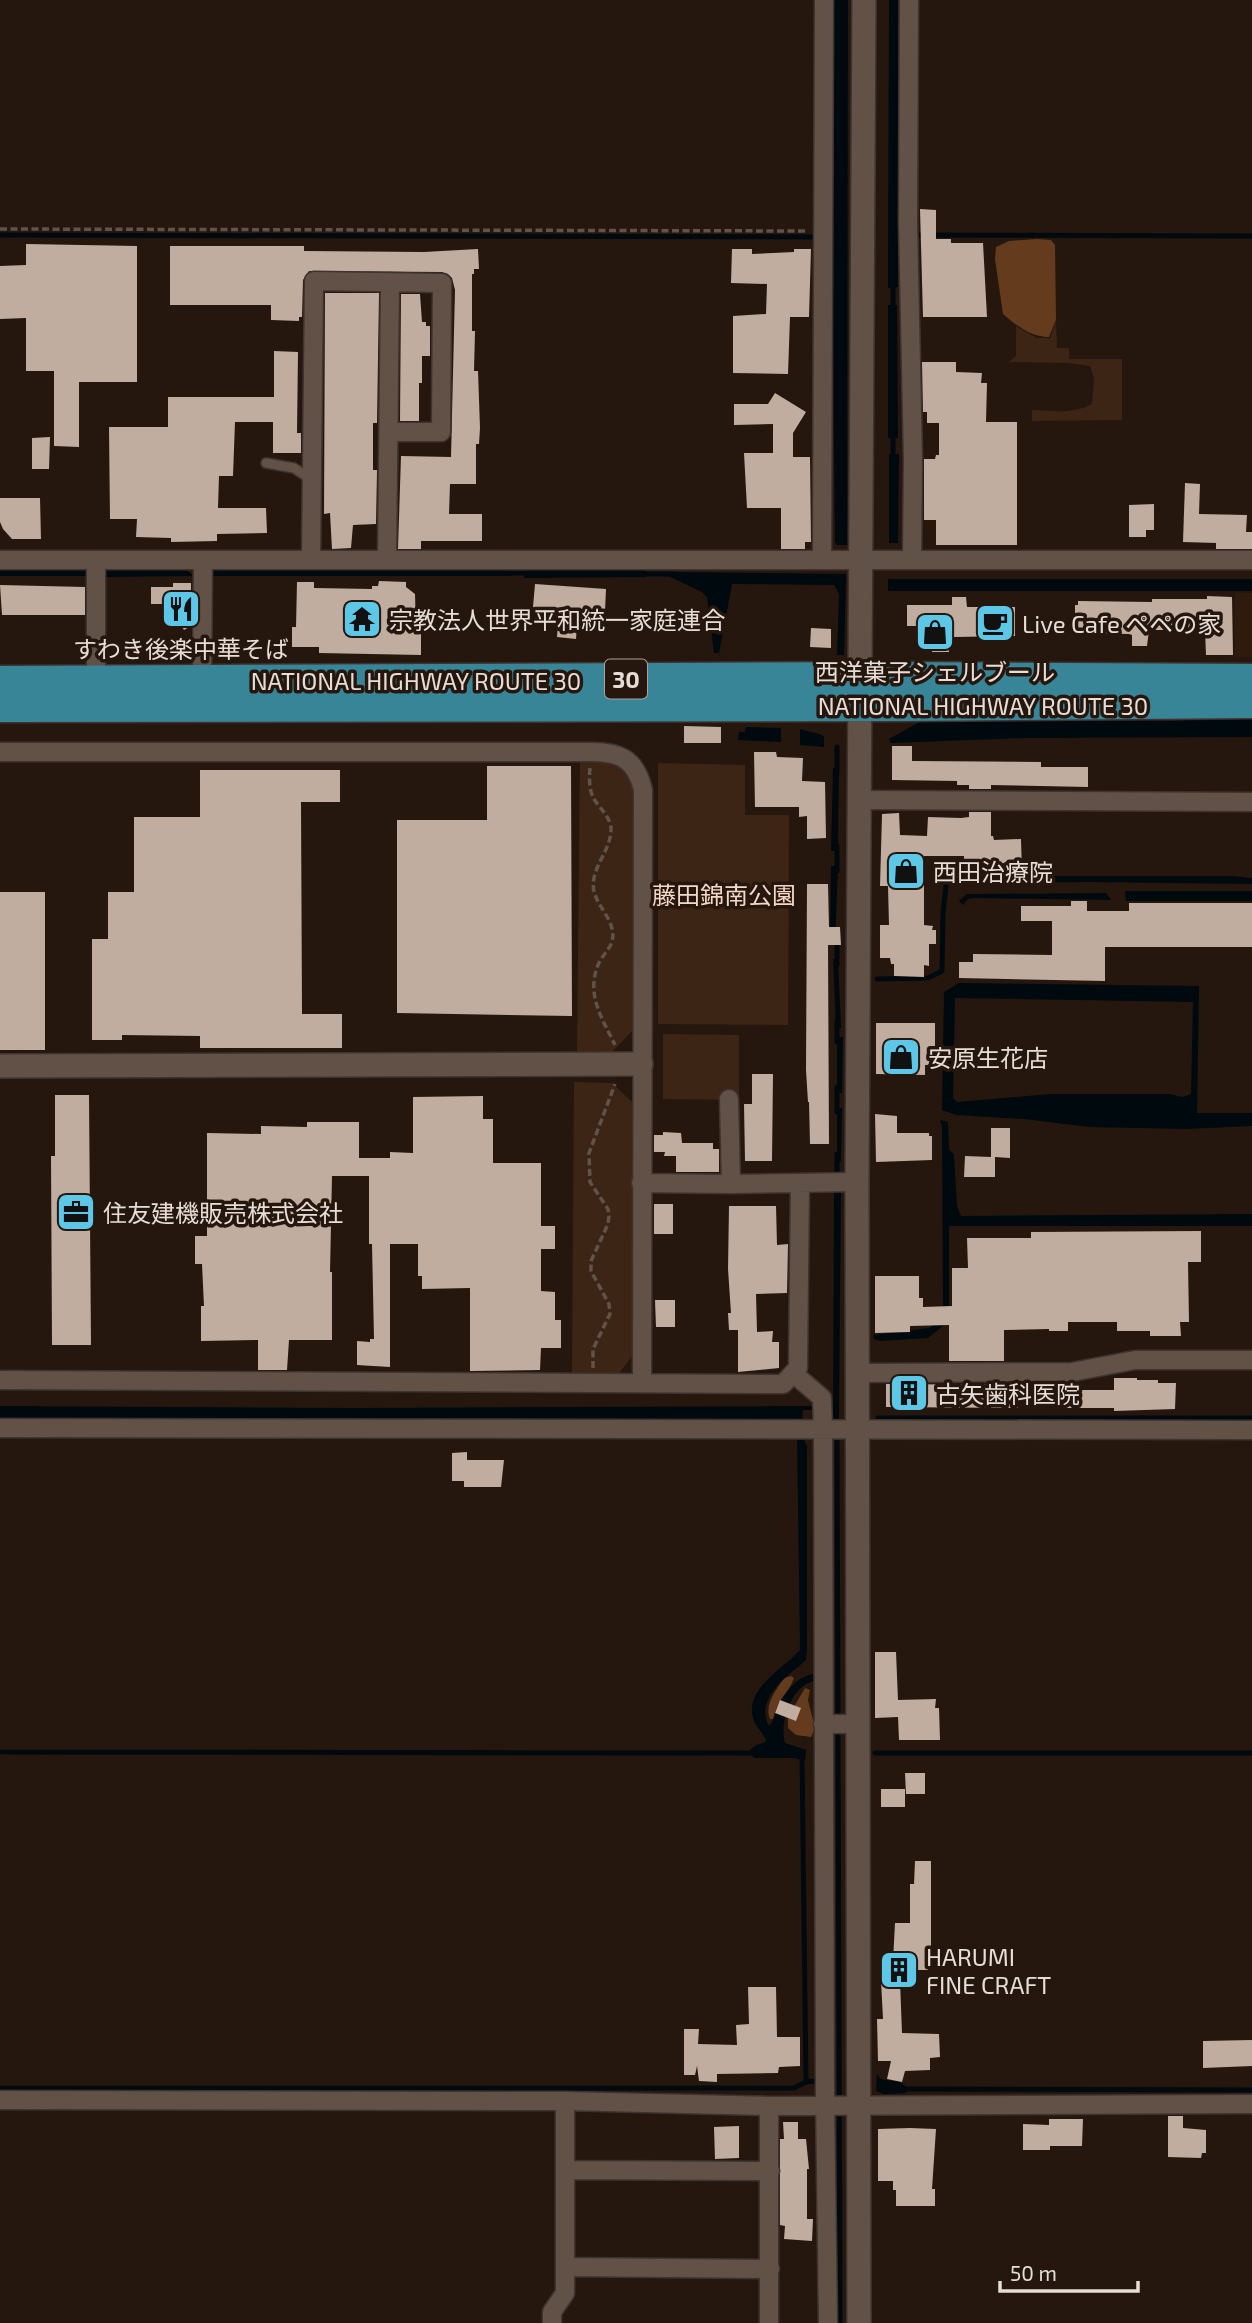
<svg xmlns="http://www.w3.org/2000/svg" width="1252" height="2323" font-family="'Exo 2','Noto Sans JP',sans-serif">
<rect width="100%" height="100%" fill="#25170e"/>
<path fill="#2e1b0d" d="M1235 593H1252V657H1235Z"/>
<path fill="#3d2516" d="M1056 322 1057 348H1069V359H1122V420L1032 421V410C1053 411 1074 414 1092 404L1094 378 1090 366 1068 363 1009 362 1016 356V326L1037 338H1050Z
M580 757 615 758 634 781 632 1031 612 1052 577 1053Z
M658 763 745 765V815H789L788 1025 658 1024Z
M663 1034 739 1035V1100L663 1099Z
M574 1082 612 1083 632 1102 633 1355 617 1376H572Z"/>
<path fill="#653b1e" d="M1037 239 1051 240 1055 245 1056 320 1049 337C1031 337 1017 326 1003 314L995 259 996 247 1009 241Z
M791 1676 794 1678C789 1693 776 1702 773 1719H770C764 1705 776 1690 784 1678Z
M805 1688 810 1690 808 1700 815 1728 811 1737 796 1735 788 1728V1717Z"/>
<path fill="#00090e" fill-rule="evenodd" d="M833 0H848L847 545H837L835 542 832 237Z
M889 0H898V287L888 288Z
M888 305H897L898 438H888Z
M889 454H899L898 543H889Z
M0 568 86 569V576H0Z
M106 569 187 570 193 576 106 577Z
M509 569 512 576H211L210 570Z
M526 570H646V577L524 578Z
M668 572 846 574 844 655H837L839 594 834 585 732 584 719 653H714L707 597 702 592 668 576Z
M888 579H1252V591H888Z
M925 719 1170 721 1252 719V737L1025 738 891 743 889 739Z
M746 727 781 728V742L738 740 739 732H745Z
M800 729 822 735 824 737V747L800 745Z
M833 768H839L838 851H831Z
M831 866H838L835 945 830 937Z
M1002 876H1232L1252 878V884L1089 882 968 884 963 883 962 879 965 877Z
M1125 891H1252V901H1126Z
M1106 893 1111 900 973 898 968 899 963 905 959 901 967 894Z
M833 959H838L841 1028H836Z
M959 983 1199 986 1197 1113H1252V1126L1186 1129 1089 1127 1024 1119 956 1115 942 1110 944 992ZM955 998 1193 1002 1191 1094 1182 1097 1170 1094H1051L957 1102 953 1098Z
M837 1037H843L842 1093H837Z
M837 1108H842L841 1162H837Z
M940 1120 948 1122 949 1149 954 1155 957 1206 961 1216 1252 1214V1226H949V1321L928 1338 880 1341 874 1339 873 1335 929 1328 941 1321 943 1307 942 1127Z
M834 1188H841L839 1421H833Z
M0 1406 355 1408 813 1406 814 1410H803L802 1422H796L795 1420 0 1418Z
M797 1435H802L807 1446V1650L806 1660C788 1676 754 1698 769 1726 775 1719 775 1713 778 1705 786 1691 800 1673 817 1674L816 1681C792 1683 779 1722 785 1743L806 1750 805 1761 794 1758H754L749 1753C752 1745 758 1745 765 1742L766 1740C763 1733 757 1728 754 1721 742 1690 783 1669 800 1650Z
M877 2073 880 2079 900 2082 905 2086 906 2093 884 2094 876 2091Z"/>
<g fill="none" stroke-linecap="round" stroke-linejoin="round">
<path stroke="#00090e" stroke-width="5" d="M0 235 818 237
M910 235 1252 236
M893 311V282
M893 458V433
M505 573H530
M638 574H674
M837 773V747
M837 871V846
M837 965V940
M877 979 928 978 942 971 943 912 947 877
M837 1042V1021
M837 1112V1087
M837 1179V1154
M878 1418H1252
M837 1434 840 2323
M0 1752 756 1753
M875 1753H1252
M802 1757 806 2082
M0 2088H794L806 2082 815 2081
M902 2089 1252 2090"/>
</g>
<path fill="#c0ada0" d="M920 209 936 210V239H951V243H983L987 317H923Z
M26 244 137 246V382H79V447L54 446V371H26V318L0 319V266L26 265Z
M170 246H304V251L424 252 478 249 479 269H474V274H472V331H475L474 371H478L480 428 479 444H476V484H450L449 514H482V541H421V549H398L401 456 451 457 455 290 452 278 448 274 442 272 309 271 303 280 302 317H299V321L271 320V305H170Z
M732 249H752V254L794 252V249H811L809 317H790L788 374 733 373V316L766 314 767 284 731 283Z
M325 293H379L377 423H373V470H377L376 524 353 525 351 548 332 549 330 513 324 514Z
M401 294H420L422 322H426V326H430V356H422V383H419V421H400Z
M274 351 298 352 297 433H301V453H273V422H235L233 476H219L218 508H266L267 533 217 534V541L171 542V538L136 537 137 519H110L109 427H168V397H274Z
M922 362H956V372L982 373 981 383H987L986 422H1017V545H936V520H924V459H935L936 455H939V423H927V412H923Z
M775 393 806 412 793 433V457H810L811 542H805V549H781V508H747L744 453H773V424L734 425V404H768Z
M50 437 49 469H32V438Z
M1185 483 1200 484 1199 514 1247 515 1246 532H1252V549H1216V543L1183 542Z
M0 498H40L41 539H12L3 529 0 522Z
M1154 504V530H1146V537H1129V505Z
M379 581 406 582V587L415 594 416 631H421V655L319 653V647H292V627H296L297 582H314V588L372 589V586H378Z
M173 583H191V626L184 630 168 604H151V587H173Z
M535 584 606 589 605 611 578 609 576 639 557 637 559 609 533 607Z
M0 585 85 587V615H2Z
M1207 596 1232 597 1233 655H1206L1205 630H1149L1147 646H1132V635L1129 634 1075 633V605H1078V601L1152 602V599H1207Z
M952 597H966L967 607H1015V636L954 637V640H949V652H932V637H916V626H907V605H952Z
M811 628 831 629V648L810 647Z
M684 726 721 727V743H684Z
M892 746H912V761L1041 762V767H1088V787L991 785V789H969V785H957V781L892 780Z
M754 752H776L777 757 803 758 802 781 825 782 826 838 807 839V816L799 817V807H755Z
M487 766H571L572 1016 397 1013V820H487Z
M200 770H340V802H301L302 1014H342V1048H200V1036L122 1035V1040H92V939H108V892H134V817H200Z
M969 812H991V836H993L994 840 1021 839 1022 872H964V856H924V925L933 926 932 930H936V944H929V966L924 965V977L894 976V964H891L890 958H880V925H889L888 886H880L882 814 899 813 900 835 927 836 928 817 961 818 969 817Z
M807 884H828L829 927H840L841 945H828L829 1144H810L809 1102H808L806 1070Z
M0 892H45V1050H0Z
M1071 901H1087V911H1129V903H1252V947H1105V981L959 978V962H973V954L1052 955V921H1021V906H1071Z
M876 1023H935V1065H925V1075L876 1074Z
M752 1074H773L772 1161H745L744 1104H752Z
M55 1095H89L91 1345H52L51 1156H55Z
M483 1096V1119H493V1163H541V1226H555V1249H541V1291L555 1292V1320H561V1348H541L540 1370 470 1371V1288L422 1289V1276H418V1244H390V1367L357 1365V1341L370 1342V1339H374L372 1244H369V1176H332L330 1272H332V1340H289L287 1370H258V1340L201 1341V1306H204L202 1264H195V1236H207V1133L261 1134V1126L307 1127V1122H359V1158H390V1152L413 1153V1097Z
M875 1114 897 1116V1133H929V1136H932V1160L876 1162Z
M991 1128H1010V1158L995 1157V1177H964L965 1156 991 1157Z
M663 1132 681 1133 682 1143H713V1149H719V1172H676V1156H664L665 1152H654V1135H663Z
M654 1204H673V1234H654Z
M729 1206H776L777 1245 788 1244 787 1293 756 1294 757 1332 773 1331 772 1342H779V1368L738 1372V1330H729L728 1313H731L728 1269Z
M1201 1231V1262H1188L1189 1322H1180L1181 1336H1150V1331H1117V1322H1068V1331H1049V1329L1004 1330V1361H949V1325L910 1326V1332L875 1333V1276H919V1298H923V1307L952 1306V1268H968L967 1238H1031V1232Z
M655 1300H675V1327H656Z
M1114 1378H1137V1380H1158V1383H1176L1175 1409 1114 1411V1408H1057L1058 1390H1114Z
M886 1384 1017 1385 1018 1408 886 1407Z
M467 1452V1460H504L501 1487H464V1481H452V1453Z
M875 1652H896L898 1700 936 1699 935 1708H939L940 1740H899L898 1717 875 1718Z
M780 1700 801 1708 796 1721 775 1713Z
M905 1773H925V1794H906Z
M881 1789H905V1807H881Z
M915 1861H931V1951H928V1970H917L918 1981H900L902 2033 939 2034 940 2057 930 2058V2070L905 2071 902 2082 887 2079 891 2061H878L877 2019H883L880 1961H893L895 1923H910V1884H914Z
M748 1987H776L777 2037H800V2066L779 2067 778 2073 717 2074V2082L699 2081 697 2066 695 2075H684V2029H699L698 2044 737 2045 736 2025 749 2024Z
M1252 2040V2066L1203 2068V2041Z
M1168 2116H1183V2128L1206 2130V2153H1202L1201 2158 1168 2157Z
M1049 2119H1083L1082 2146H1050V2150H1023V2124L1049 2125Z
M783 2122H798V2139H806L809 2169H807V2219H813L812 2241 784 2239 785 2226 780 2225V2139H784Z
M739 2126V2158L715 2159 714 2127Z
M910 2128 936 2129 932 2189H935V2206H896V2190H893V2181H878V2129Z"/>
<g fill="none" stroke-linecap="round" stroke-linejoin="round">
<g stroke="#3e332f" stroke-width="12">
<path id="service" d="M266 463 294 468 312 480"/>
</g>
<g stroke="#3e332f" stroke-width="21">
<path id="minor" d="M909 0 908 223 913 460 912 559
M311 559 314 281 442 283 441 432H389
M0 560H1252
M96 560V682
M387 560 390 282
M822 560 824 0
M202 681 203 560
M0 752H591C620 752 636 759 643 790L642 1383
M858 800 1252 802
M729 1099 731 1184
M641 1183 731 1184 857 1182
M793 1373 822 1398 823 1429 825 2097 828 2323
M857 1373 1072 1372 1135 1360H1252
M0 1380 783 1384 798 1368 800 1183
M0 1428 1252 1430
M823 1724H857
M0 2100 565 2101 769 2106 1252 2104
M565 2170 770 2171
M566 2267 770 2269
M552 2323V2312L565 2293V2101
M769 2323V2106"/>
</g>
<g stroke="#3e332f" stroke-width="26">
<path id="tertiary" d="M0 1066 641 1064
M859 2323 857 1182 864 0"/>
</g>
<g stroke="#3e332f" stroke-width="33">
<path id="trunk" d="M0 681 902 677 1252 679
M0 707 901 706 1252 703"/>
</g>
<path stroke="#5f534a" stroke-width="3.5" stroke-dasharray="7 3.5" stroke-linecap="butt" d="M0 229 806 231
M590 768C589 777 589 791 594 799 600 809 612 818 611 831 610 852 589 870 594 892 599 909 617 923 612 942 609 950 601 957 598 965 586 995 602 1018 615 1045
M593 1368V1349L610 1314 609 1304 591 1271V1261L608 1224 609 1216 608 1209 590 1182 589 1153 615 1084"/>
<use href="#service" stroke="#625146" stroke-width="9"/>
<use href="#minor" stroke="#625146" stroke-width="18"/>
<use href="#tertiary" stroke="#625146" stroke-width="23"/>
<use href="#trunk" stroke="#388598" stroke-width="30"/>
</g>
<defs>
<g id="restaurant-square" transform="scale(2.0125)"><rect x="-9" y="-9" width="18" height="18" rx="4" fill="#5cc7e7" stroke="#25170e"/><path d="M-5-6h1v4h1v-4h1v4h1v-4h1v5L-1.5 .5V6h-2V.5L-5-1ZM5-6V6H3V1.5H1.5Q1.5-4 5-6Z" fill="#111"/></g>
<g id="temple-square" transform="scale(2.0125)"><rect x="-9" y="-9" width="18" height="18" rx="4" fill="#5cc7e7" stroke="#25170e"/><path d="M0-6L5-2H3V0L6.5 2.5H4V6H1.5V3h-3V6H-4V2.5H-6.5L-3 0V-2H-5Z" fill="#111"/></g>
<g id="cafe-square" transform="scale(2.0125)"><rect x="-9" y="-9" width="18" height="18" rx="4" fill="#5cc7e7" stroke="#25170e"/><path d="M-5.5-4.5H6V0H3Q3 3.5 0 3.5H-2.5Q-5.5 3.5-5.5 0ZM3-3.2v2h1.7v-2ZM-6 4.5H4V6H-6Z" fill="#111"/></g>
<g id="shop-square" transform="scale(2.0125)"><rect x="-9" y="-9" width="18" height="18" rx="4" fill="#5cc7e7" stroke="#25170e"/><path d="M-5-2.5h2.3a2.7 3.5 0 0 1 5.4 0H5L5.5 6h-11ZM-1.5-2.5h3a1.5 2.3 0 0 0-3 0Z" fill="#111"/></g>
<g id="office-square" transform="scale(2.0125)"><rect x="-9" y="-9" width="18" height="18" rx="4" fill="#5cc7e7" stroke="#25170e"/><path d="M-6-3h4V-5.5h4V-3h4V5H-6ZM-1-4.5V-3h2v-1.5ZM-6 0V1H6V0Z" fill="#111"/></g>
<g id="building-square" transform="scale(2.0125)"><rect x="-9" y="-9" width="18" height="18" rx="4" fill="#5cc7e7" stroke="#25170e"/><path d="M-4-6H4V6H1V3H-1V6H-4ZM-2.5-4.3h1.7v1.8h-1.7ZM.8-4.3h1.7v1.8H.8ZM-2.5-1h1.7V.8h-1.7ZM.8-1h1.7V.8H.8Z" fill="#111"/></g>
</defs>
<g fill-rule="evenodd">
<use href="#restaurant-square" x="181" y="609"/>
<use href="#temple-square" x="362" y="619"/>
<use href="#cafe-square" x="995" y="623"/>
<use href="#shop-square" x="935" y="632"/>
<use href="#shop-square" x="906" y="871"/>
<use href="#shop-square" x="901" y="1057"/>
<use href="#office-square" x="76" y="1212"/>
<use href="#building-square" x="909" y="1393"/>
<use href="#building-square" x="899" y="1970"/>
</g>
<g text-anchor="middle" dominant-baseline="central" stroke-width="7" stroke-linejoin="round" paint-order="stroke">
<rect fill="#25170e" stroke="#ada29b" stroke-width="2" x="605" y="659.5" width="42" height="39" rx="5"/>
<g font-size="23" font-weight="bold" fill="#e7ddd7">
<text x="626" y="679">30</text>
</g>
<g font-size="24" fill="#e7ddd7" stroke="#25170e" text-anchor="start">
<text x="389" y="619">宗教法人世界平和統一家庭連合</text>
<text x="1022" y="623">Live Cafe ペペの家</text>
<text x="181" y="648" text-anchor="middle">すわき後楽中華そば</text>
<text x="935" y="671" text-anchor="middle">西洋菓子シェルブール</text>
<text x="933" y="871">西田治療院</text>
<text x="928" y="1057">安原生花店</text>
<text x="103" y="1212">住友建機販売株式会社</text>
<text x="936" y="1393">古矢歯科医院</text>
<text x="926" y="1956">HARUMI<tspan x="926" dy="28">FINE CRAFT</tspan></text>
</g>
<g font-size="24" fill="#e7ddd7" stroke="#25170e">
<text x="416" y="680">NATIONAL HIGHWAY ROUTE 30</text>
<text x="983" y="705">NATIONAL HIGHWAY ROUTE 30</text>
</g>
<g font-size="24" fill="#f5d7c5" stroke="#25170e">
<text x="724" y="894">藤田錦南公園</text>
</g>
</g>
<path d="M1000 2281v10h138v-10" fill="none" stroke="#e7ddd7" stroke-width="3.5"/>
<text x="1010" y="2281" font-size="21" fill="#e7ddd7" stroke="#25170e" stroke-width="5" paint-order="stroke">50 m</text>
</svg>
